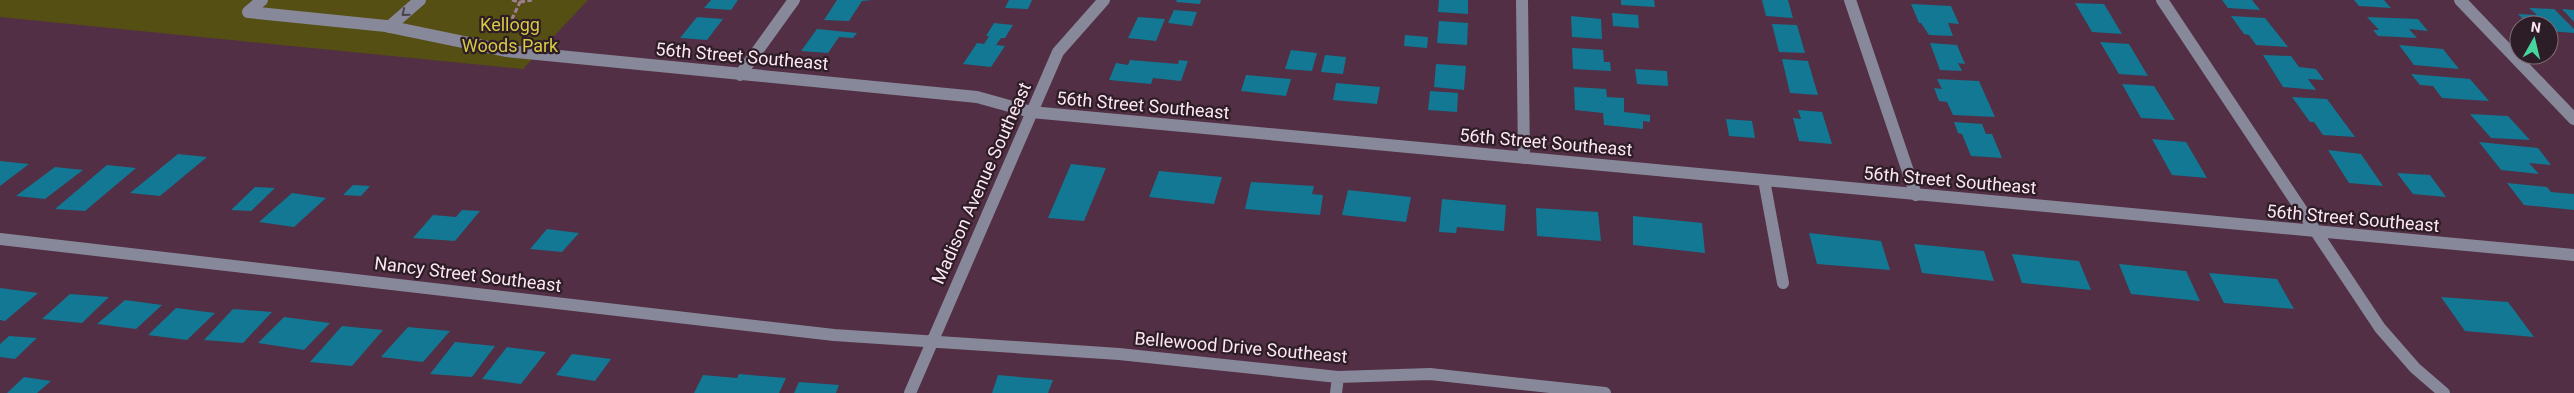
<svg xmlns="http://www.w3.org/2000/svg" width="2574" height="393" font-family="Roboto,sans-serif">
<rect width="100%" height="100%" fill="#522f44"/>
<path fill="#564f13" d="M0 0H588L523 69 0 17Z"/>
<path fill="#127894" d="M711 0H738L731 10 704 8Z
M837 0H872L862 1 849 21 824 20Z
M1009 0H1032L1028 9 1005 8Z
M1177 0H1201L1200 4 1176 2Z
M1439 0H1468V14L1438 12Z
M1621 0H1654L1655 7 1621 5Z
M1762 0H1788L1793 18 1766 16Z
M2222 0H2252L2260 10 2228 8Z
M2354 0H2384L2391 8 2359 6Z
M2075 3 2104 4 2122 34 2092 32Z
M1911 4 1951 6 1959 24 1948 23 1953 36 1929 35 1921 23H1919Z
M2529 8 2554 9 2574 29V33L2549 31V25H2529L2518 14 2537 15Z
M2562 9 2574 10V22Z
M1174 10 1197 12 1192 26 1168 23Z
M1612 13 1638 15 1639 28 1613 26Z
M1571 16 1601 19 1602 39 1572 37Z
M2231 16 2265 18 2288 47 2256 45 2249 35 2244 34Z
M697 17 723 19 707 40 680 38Z
M1138 17 1165 19 1156 41 1128 38Z
M2367 17 2418 19 2428 31 2409 29 2417 38 2378 36 2373 30H2379Z
M1439 21 1468 23 1467 45 1437 43Z
M994 23 1013 25 1005 38H1001L996 45 1005 46 991 67 963 64 977 43 984 44 989 36H986Z
M1772 24 1797 25 1805 53 1779 52Z
M817 29 857 33 853 38 839 37 828 53 801 51Z
M1405 35 1428 37 1427 48 1404 46Z
M2100 42 2129 44 2148 76 2119 74Z
M1930 43 1957 45 1965 64 1958 63 1962 71 1940 70Z
M2399 45 2443 49 2459 69 2414 65Z
M1572 48 1603 50 1604 62H1610L1611 71 1573 69Z
M1291 50 1317 53 1312 71 1285 69Z
M1325 55 1346 57 1343 74 1321 72Z
M2263 55 2291 56 2299 67 2316 69 2324 80 2308 79 2316 90 2283 87Z
M1782 59 1808 61 1818 95 1790 93Z
M1130 60 1178 64 1179 60 1188 61 1181 81 1153 78 1151 84 1109 80 1116 63 1128 65Z
M1436 64 1466 66 1464 90 1434 87Z
M1635 69 1667 71 1668 86 1637 84Z
M2411 74 2470 79 2489 101 2442 98 2433 86 2420 85Z
M1246 75 1291 79 1286 96 1241 91Z
M1937 79 1979 81 1995 117 1953 115 1947 102 1939 101 1934 88 1942 89Z
M1336 83 1380 87 1377 104 1333 100Z
M2122 84 2154 86 2175 120 2141 118Z
M1574 87 1606 89 1607 97 1624 98V112L1650 115V122L1643 121V129L1604 125 1603 113 1575 110Z
M1430 91 1458 93 1457 112 1428 110Z
M2292 97 2327 99 2355 137 2323 135 2314 122H2310Z
M1798 110 1822 112 1832 144 1799 141 1793 118 1801 119Z
M2470 114 2508 116 2530 140 2491 138Z
M1726 119 1752 121 1755 138 1729 136Z
M1954 122 1982 124 1986 134H1992L2002 158 1971 156 1962 134 1958 133Z
M2152 139 2186 142 2207 178 2172 175Z
M2479 142 2538 148 2551 165 2529 163 2539 174 2501 170Z
M2328 150 2361 154 2383 186 2349 183Z
M178 154 207 157 160 196 130 193Z
M0 161 29 164 0 186Z
M1071 164 1106 168 1084 221 1048 218Z
M107 165 136 168 85 211 55 209Z
M55 167 83 170 45 199 16 196Z
M1159 171 1222 177 1214 204 1149 197Z
M2397 173 2430 175 2446 197 2413 194Z
M1251 182 1314 186 1312 194 1323 195 1320 215 1245 209Z
M2507 183 2547 187 2551 192 2574 194V210L2524 205Z
M353 185 370 186 361 196 343 195Z
M255 187 275 188 251 211 231 210Z
M1348 190 1411 197 1406 222 1342 215Z
M292 193 326 198 294 227 259 222Z
M1442 199 1506 205 1504 231 1457 227 1456 233 1439 232Z
M1536 208 1598 212 1601 241 1537 236Z
M462 210 480 211 455 241 413 238 433 215 456 217Z
M1633 216 1702 223 1705 253 1633 245Z
M547 229 579 233 562 252 530 249Z
M1809 233 1881 241 1890 270 1817 264Z
M1914 244 1984 251 1994 281 1922 273Z
M2012 254 2079 261 2091 290 2022 283Z
M2119 264 2186 271 2200 301 2131 294Z
M2209 273 2277 279 2294 309 2224 303Z
M0 288 38 293 5 321 0 320Z
M70 294 109 297 82 323 42 319Z
M2441 297 2508 302 2534 337 2465 331Z
M125 300 162 305 136 329 97 324Z
M176 308 215 313 187 340 148 335Z
M233 309 272 312 243 343 204 340Z
M284 317 330 323 304 350 258 343Z
M342 326 383 330 352 366 310 362Z
M408 327 450 331 423 362 381 357Z
M9 336 37 338 15 359 0 357V344Z
M455 342 495 346 472 377 430 374Z
M507 347 546 352 521 384 482 379Z
M572 354 611 359 595 381 556 375Z
M739 374 786 378 779 393H694L703 375 737 378Z
M998 375 1053 380 1048 393H992Z
M24 377 51 381 37 393H7Z
M799 382 839 385 836 393H794Z"/>
<g fill="none" stroke-linecap="round" stroke-linejoin="round">
<path stroke="#9d7f90" stroke-width="3" stroke-dasharray="5 2.5" stroke-linecap="butt" d="M512 0 520 2 512 19
M520 2 532 0"/>
<path stroke="#87889a" stroke-width="12" d="M262 0 248 12 386 26 507 51 977 97 1031 112 2574 255
M1522 0 1524 158
M1850 0 1916 195
M2162 0 2380 328 2415 368 2444 393
M2460 0 2574 119
M389 27 420 0
M740 75 794 0
M1764 180 1783 283
M0 239 834 335 1119 354 1338 377 1430 374 1605 393
M910 393 1058 52 1104 0
M1336 393 1338 377"/>
</g>
<defs><path id="oneway-chevron" d="M-2-3.5L2.5 0L-2 3.5" fill="none" stroke-width="1.6" stroke-linecap="round" stroke-linejoin="round" transform="scale(1.25)"/></defs>
<use stroke="#4c424f" href="#oneway-chevron" transform="translate(405 13) rotate(140)"/>
<g text-anchor="middle" dominant-baseline="central" stroke-width="4.5" stroke-linejoin="round" paint-order="stroke">
<g font-size="18" fill="#d7c943" stroke="#2d1d27">
<text x="510" y="24">Kellogg<tspan x="510" dy="21">Woods Park</tspan></text>
</g>
<g font-size="18" fill="#fde6f2" stroke="#2d1d27">
<text transform="translate(742 56) rotate(5)">56th Street Southeast</text>
<text transform="translate(1143 105) rotate(5)">56th Street Southeast</text>
<text transform="translate(1546 142) rotate(5)">56th Street Southeast</text>
<text transform="translate(1950 180) rotate(5)">56th Street Southeast</text>
<text transform="translate(981 183) rotate(-66)">Madison Avenue Southeast</text>
<text transform="translate(2353 218) rotate(5)">56th Street Southeast</text>
<text transform="translate(468 274) rotate(7)">Nancy Street Southeast</text>
<text transform="translate(1241 347) rotate(5)">Bellewood Drive Southeast</text>
</g>
</g>
<g transform="translate(2534 40) rotate(8)"><circle r="24" fill="#2d1d27" stroke="#806d78"/>
<path d="M0-4L9 19L0 12L-9 19Z" fill="#48d49d"/>
<text y="-8" font-size="14" font-weight="bold" text-anchor="middle" fill="#fde6f2">N</text>
</g>
</svg>
